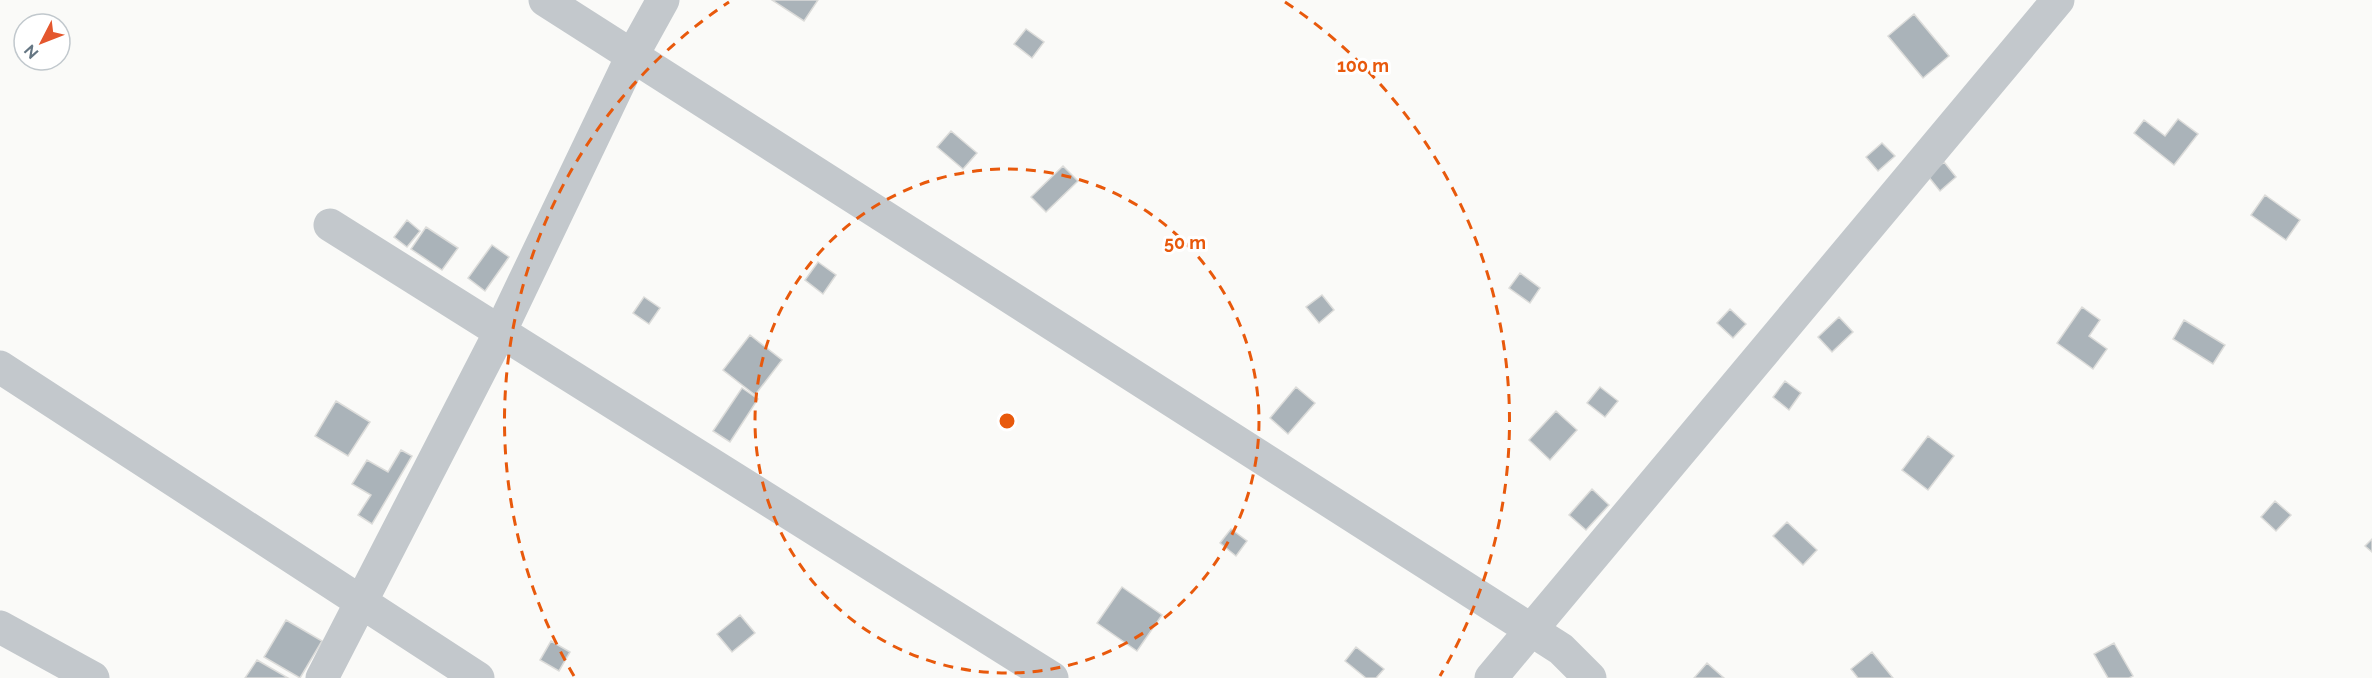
<svg xmlns="http://www.w3.org/2000/svg" width="2372" height="678" font-family="Raleway,sans-serif">
<rect width="100%" height="100%" fill="#fafaf8"/>
<path fill="#aab3b9" stroke="#dcdcda" stroke-width="1.5" d="M772 0H818L804 21Z
M1914 14 1949 56 1923 78 1888 36Z
M1026 29 1044 42 1032 58 1014 44Z
M2178 119 2198 134 2174 165 2134 133 2144 120 2165 136Z
M951 131 977 153 963 169 937 147Z
M1882 143 1895 156 1878 171 1866 157Z
M1944 162 1956 177 1940 191 1928 176Z
M1063 166 1078 181 1046 212 1031 197Z
M2265 195 2300 220 2286 240 2251 215Z
M407 220 420 231 407 247 394 237Z
M426 227 458 248 442 270 411 249Z
M492 245 509 257 485 291 468 278Z
M818 262 836 275 823 294 805 280Z
M1520 273 1540 288 1530 303 1509 288Z
M1322 295 1334 310 1319 323 1306 307Z
M644 297 660 308 649 324 633 313Z
M2082 307 2100 320 2089 336 2107 349 2093 369 2057 343Z
M1730 309 1746 324 1733 338 1717 323Z
M1839 317 1853 332 1832 352 1818 337Z
M2184 320 2225 345 2213 364 2173 339Z
M750 335 782 360 755 395 723 370Z
M1785 381 1801 393 1789 410 1773 397Z
M1296 387 1315 403 1288 434 1270 418Z
M1600 387 1618 401 1605 417 1587 403Z
M742 388 758 399 730 442 713 431Z
M336 401 370 422 348 456 315 436Z
M1556 411 1577 430 1550 460 1529 440Z
M1928 436 1954 456 1928 490 1902 470Z
M401 450 412 456 372 524 358 515 371 495 352 484 367 460 388 472Z
M1592 489 1609 505 1586 530 1569 515Z
M2275 501 2291 515 2276 531 2261 517Z
M1787 522 1817 550 1803 565 1773 536Z
M1231 529 1247 541 1236 556 1220 543Z
M2372 539V552L2365 546Z
M1122 587 1162 615 1137 651 1097 623Z
M740 615 755 633 732 652 717 634Z
M286 620 322 641 300 678 264 657Z
M551 641 570 652 559 671 540 660Z
M2114 643 2133 676 2129 678H2108L2094 654Z
M1356 647 1384 669 1376 678H1366L1345 661Z
M1872 652 1893 678H1858L1851 669Z
M257 660 288 678H245Z
M1707 663 1724 678H1694Z"/>
<g fill="none" stroke-linecap="round" stroke-linejoin="round">
<path stroke="#c3c8cc" stroke-width="33" d="M545 0 1561 649 1590 678
M330 225 1052 678
M0 367 478 678
M0 627 93 678
M322 678 500 332 632 56 663 0
M1491 678 2058 0"/>
</g>
<g fill="none" stroke="#e8590c" stroke-width="3" stroke-dasharray="10 8">
<circle cx="1007" cy="421" r="252"/>
<path d="M574 676A503 503 0 0 1 729 2M1285 2A503 503 0 0 1 1440 676"/>
</g>
<circle cx="1007" cy="421" r="9" fill="#e8590c" stroke="#fff" stroke-width="3"/>
<g font-size="18" text-anchor="middle" font-weight="bold" fill="#e8590c" stroke="#fff" stroke-width="6" stroke-linejoin="round" paint-order="stroke">
<text x="1363" y="72">100 m</text>
<text x="1185" y="249">50 m</text>
</g>
<g transform="translate(42 42) rotate(228)"><circle r="28" fill="#ffffff" stroke="#c1c8cd" stroke-width="1.5"/>
<path d="M0-4.5L10 22L0 15L-10 22Z" fill="#e4572e"/>
<text y="-9" font-size="16" font-weight="bold" text-anchor="middle" fill="#657683">N</text>
</g>
</svg>
